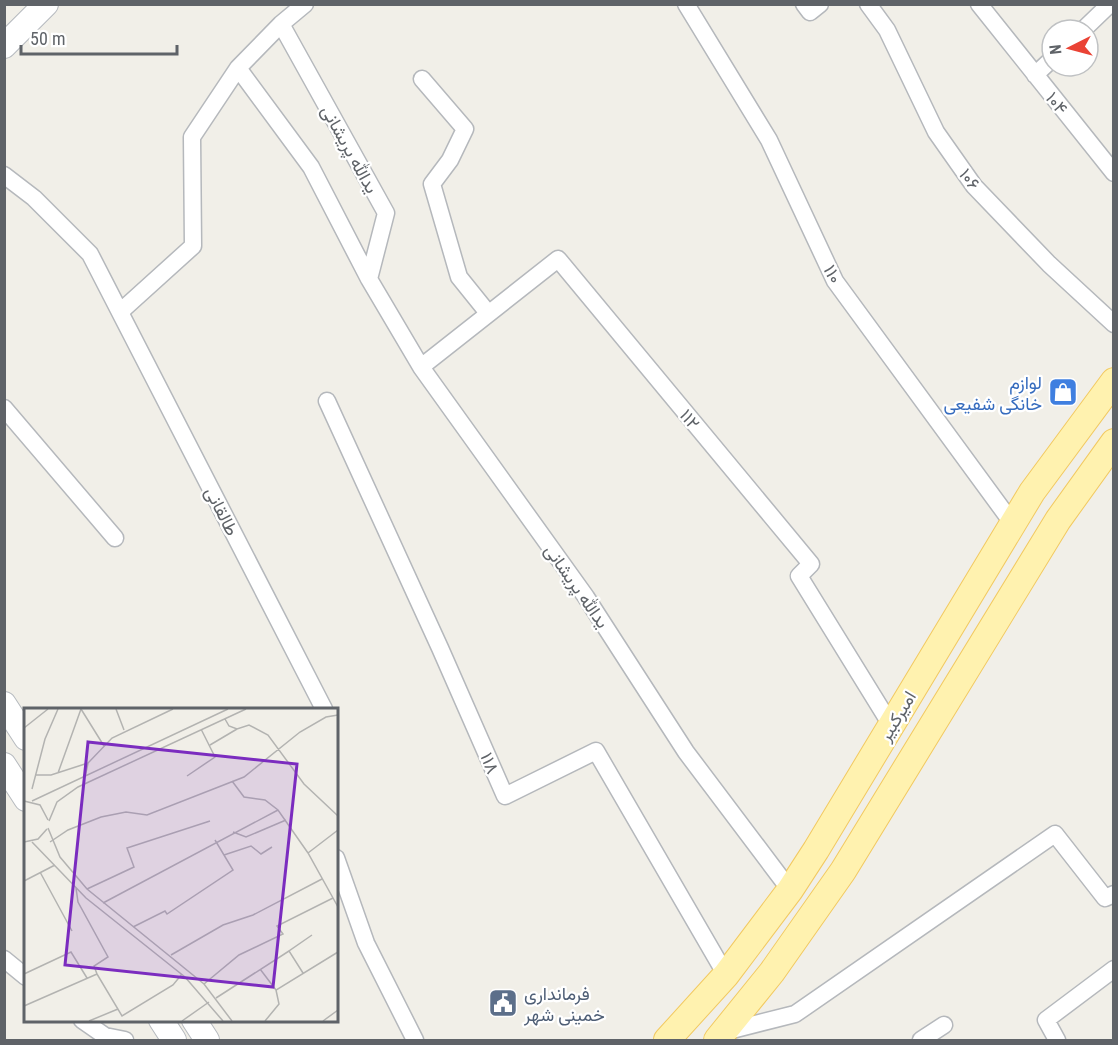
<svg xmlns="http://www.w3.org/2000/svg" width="1118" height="1045" font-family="'Roboto Condensed',Vazirmatn,sans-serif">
<rect width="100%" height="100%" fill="#f1efe8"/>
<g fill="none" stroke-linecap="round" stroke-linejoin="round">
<g stroke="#b5b8bc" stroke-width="19">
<path id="street" d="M686 4 769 140 835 281 1013 524
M804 4 810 12 820 4
M868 4 887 30 936 132 974 186 1049 264 1114 324
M979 4 1114 173
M281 24 386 213 369 279
M1083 30 1110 4
M238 68 311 167 369 279 421 367 586 597 686 752 790 890
M1035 75 1052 59
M422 79 465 129 450 160 432 184 459 277 488 313
M4 175 34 198 90 254 324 709
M120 312 193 246 192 137 238 68 281 24 305 4
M421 367 558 259 811 564 799 576 891 725
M327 401 440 648 505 796 596 751 726 975
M4 408 115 538
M336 858 366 943 415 1040
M4 959 26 977
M82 1020 105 1036 125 1040
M724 1032 795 1014 1055 834 1105 898 1114 894
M921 1040 944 1025
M1057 1040 1046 1020 1114 969"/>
</g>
<g stroke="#b6babf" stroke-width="26">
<path id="secondary" d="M4 46 46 4
M4 704 26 738
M4 765 26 799
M161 1020 174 1040
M194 1020 207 1040"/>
</g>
<g stroke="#f2c960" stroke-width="28">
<path id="primary" d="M667 1040 726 975 790 890 816 850 1032 492 1114 381
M717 1040 772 972 843 871 1058 520 1114 442"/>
</g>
<use href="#street" stroke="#fff" stroke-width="16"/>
<use href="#secondary" stroke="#fff" stroke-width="24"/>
<use href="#primary" stroke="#fff2af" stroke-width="26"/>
</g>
<defs>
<g id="shop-square" transform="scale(1.5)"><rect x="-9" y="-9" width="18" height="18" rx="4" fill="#3f7fe0" stroke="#fff"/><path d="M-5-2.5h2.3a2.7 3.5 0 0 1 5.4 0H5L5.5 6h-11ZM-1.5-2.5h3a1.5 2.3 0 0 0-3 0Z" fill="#fff"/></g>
<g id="civic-square" transform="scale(1.5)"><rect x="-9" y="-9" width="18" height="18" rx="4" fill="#5c6f8a" stroke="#fff"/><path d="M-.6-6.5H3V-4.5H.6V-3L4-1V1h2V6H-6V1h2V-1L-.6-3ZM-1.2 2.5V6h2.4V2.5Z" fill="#fff"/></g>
</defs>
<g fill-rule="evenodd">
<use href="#shop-square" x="1063" y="392"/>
<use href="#civic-square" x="503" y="1003"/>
</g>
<g text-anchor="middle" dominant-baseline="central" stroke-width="4.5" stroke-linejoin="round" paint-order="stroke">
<g font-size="18" fill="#5f6368" stroke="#fff">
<text transform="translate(1057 103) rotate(51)">۱۰۴</text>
<text transform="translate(350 149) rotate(61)">یدالله پریشانی</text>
<text transform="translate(970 179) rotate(52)">۱۰۶</text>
<text transform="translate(833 274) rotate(62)">۱۱۰</text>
<text transform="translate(690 419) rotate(50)">۱۱۲</text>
<text transform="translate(222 511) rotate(63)">طالقانی</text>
<text transform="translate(577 586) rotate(55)">یدالله پریشانی</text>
<text transform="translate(897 716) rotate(-59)">امیرکبیر</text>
<text transform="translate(490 763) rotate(67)">۱۱۸</text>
</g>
<g font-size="18" fill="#366cbe" stroke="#fff" text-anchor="end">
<text x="1042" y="382">لوازم<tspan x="1042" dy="21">خانگی شفیعی</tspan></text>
</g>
<g font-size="18" fill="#4e5e75" stroke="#fff" text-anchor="start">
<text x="524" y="993">فرمانداری<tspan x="524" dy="21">خمینی شهر</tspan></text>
</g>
</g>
<g transform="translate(24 708)">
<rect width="314" height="314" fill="#f1efe8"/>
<path fill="none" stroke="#b3b3b1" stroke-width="1.5" d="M57 1 80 38M92 1 100 22M201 11 205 18 213 21 225 17 244 27 280 76 314 108M0 20 24 1M186 37 213 21M34 65 57 1M12 67H27L64 55M163 68 191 49 177 21M61 69 64 55 88 30 149 1M208 73 220 89 241 92 254 102 284 145 314 199M8 81 21 31 34 1M0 93 16 97 24 112M8 93 204 1M25 113 33 94 54 79 222 1M24 120 36 149 63 181 180 276 208 313M209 124 222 129 262 112M0 134 14 131 23 121M8 134 62 190 161 269 199 313M26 134 44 122 77 109 102 104 123 107 220 69 276 24 302 9 314 7M284 145 314 122M200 147 227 138 237 146 248 139M16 164 48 223M0 173 31 157M52 180 54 194 84 249 70 258 73 266M63 181 110 159 103 140 186 113M79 195 254 102M109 219 141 203 143 206 209 162 191 132M147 247 199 217 229 207 298 171M236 261 252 282M279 265 265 243 288 227M0 266 47 244 63 270M180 276 215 247 259 226 253 218 309 190M192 290 265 243M0 298 73 266 98 308 149 277 158 266M65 313 94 301M158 313 185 294M241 313 255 296 252 282 314 244M299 313 314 302"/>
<path fill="#7b2cbf" fill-opacity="0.15" stroke="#7b2cbf" stroke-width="3" d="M64 34 273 56 249 279 41 257Z"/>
<rect width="314" height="314" fill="none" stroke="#5f6368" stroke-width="3"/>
</g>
<rect width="1118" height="1045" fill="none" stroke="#5f6368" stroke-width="12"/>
<g transform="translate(1070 48) rotate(264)"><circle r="28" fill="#ffffff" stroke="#bfc1c3" stroke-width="1.5"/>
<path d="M0-4.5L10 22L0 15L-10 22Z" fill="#ea4335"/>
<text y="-9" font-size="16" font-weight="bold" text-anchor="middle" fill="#5f6368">N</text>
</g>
<path d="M21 45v9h156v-9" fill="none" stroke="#5f6368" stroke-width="3"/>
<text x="30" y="45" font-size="18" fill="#5f6368" stroke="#ffffff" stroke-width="4.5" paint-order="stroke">50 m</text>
</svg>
